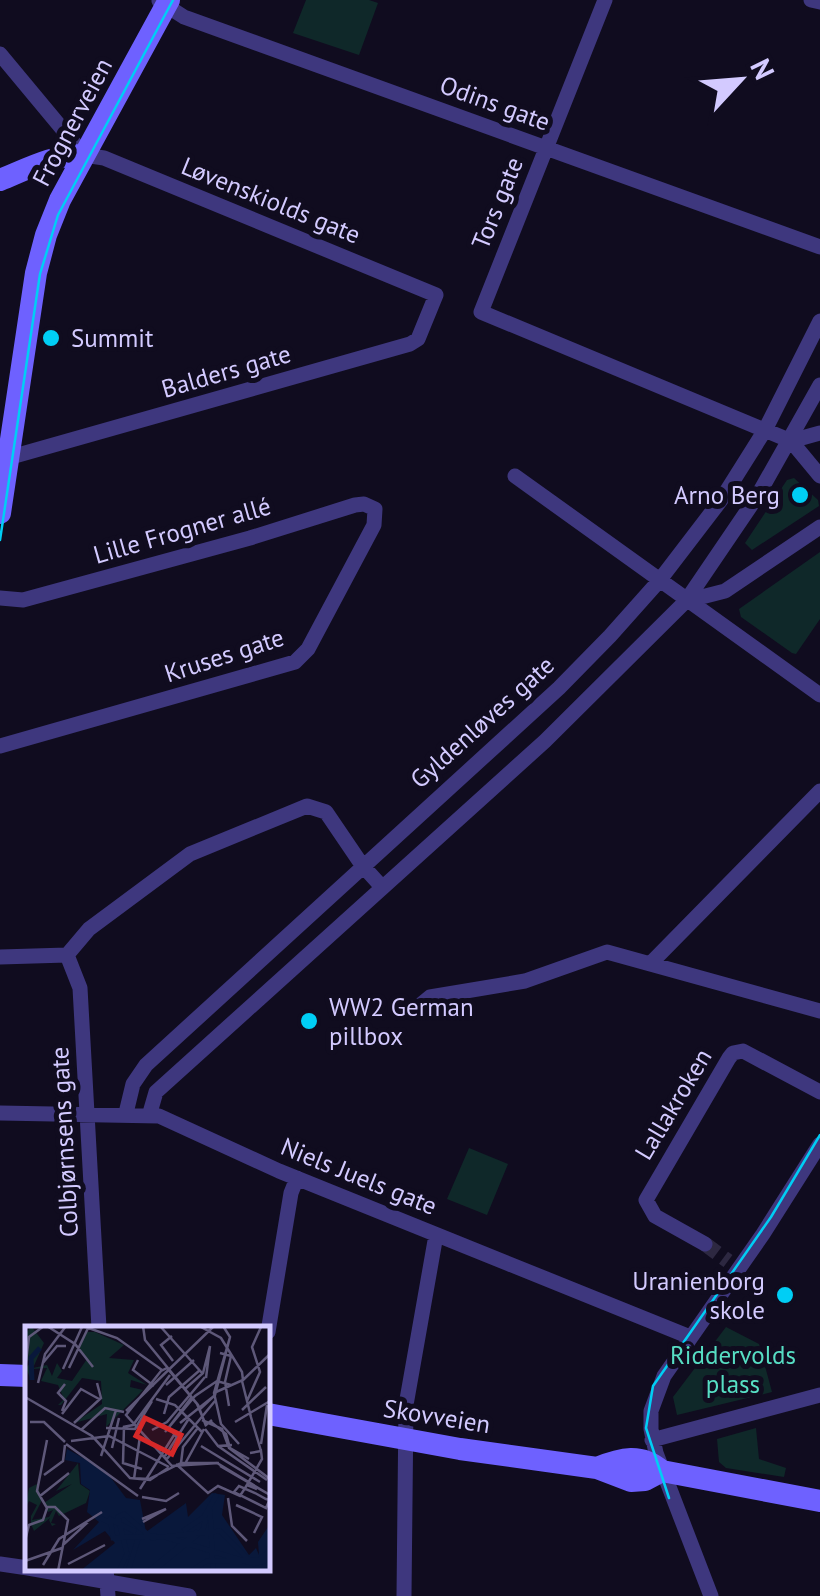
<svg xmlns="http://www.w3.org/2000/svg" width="820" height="1596" font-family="'PT Sans',sans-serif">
<rect width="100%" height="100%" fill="#100c1f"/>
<path fill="#0f2829" d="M306 0H369L378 3 359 55 293 33Z
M794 478 818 500 819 506 752 550 745 543 787 480Z
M820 552V619L796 654 792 653 741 617 739 609Z
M469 1148 508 1164 487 1215 447 1199Z
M726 1327 759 1344 772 1392 677 1415 673 1397Z
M756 1428 759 1459 786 1468 784 1477 726 1468 719 1462 717 1439Z"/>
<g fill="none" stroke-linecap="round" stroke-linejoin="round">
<path stroke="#2d2841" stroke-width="15" stroke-dasharray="15 8" stroke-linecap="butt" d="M705 1244 728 1261"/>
<path stroke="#3e377e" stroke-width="15" d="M605 0 481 312 791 441 820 476
M811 0 820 2
M159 1 184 17 820 247
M0 54 84 155 104 158 436 295 418 339 410 344 4 459
M791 441 820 433
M515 476 820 695
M0 598 23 600 250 538 355 505 364 504 375 509 374 525 308 649 295 662 0 746
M686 601 725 591 820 527
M67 955 80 988 99 1328
M0 957 67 955 89 929 190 854 307 806 326 812 362 865 382 887
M650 964 820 791
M413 1011 430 997 525 981 607 952 820 1011
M0 1113 159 1116 279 1171 690 1337
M126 1113 133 1084 146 1065 559 688 610 636 659 581 721 500 765 430 820 321
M149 1116 156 1092 545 741 686 601 758 495 820 385
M705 1244 655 1216 646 1200 729 1058 733 1053 743 1051 820 1092
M268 1332 291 1193 297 1178
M652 1440 820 1395
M0 1564 28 1568
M28 1568 189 1596
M106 1568 108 1596
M404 1596 406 1405 436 1235
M711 1596 656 1453 651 1429V1411L664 1376 763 1234 820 1144"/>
<path stroke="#6e61ff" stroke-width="22" d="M0 180C27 169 55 154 84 155
M0 513 36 273 46 235 60 200 169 0
M0 1375 28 1376
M268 1414 460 1449 597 1468 631 1481 645 1480 662 1471
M597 1468C621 1458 641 1453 662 1471L820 1501"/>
<path stroke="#00cef5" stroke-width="2.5" d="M0 540 40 274 58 215 173 0
M669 1498 646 1428 653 1386 771 1217 820 1135"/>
</g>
<g fill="#00cef5" stroke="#100c1f" stroke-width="4">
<circle cx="51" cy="338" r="10"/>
<circle cx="800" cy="495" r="10"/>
<circle cx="309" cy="1021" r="10"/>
<circle cx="785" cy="1295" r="10"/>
</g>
<g text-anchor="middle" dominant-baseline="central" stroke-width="10" stroke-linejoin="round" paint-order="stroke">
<g font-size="25" fill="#d3caff" stroke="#100c1f">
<text transform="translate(495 103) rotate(20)">Odins gate</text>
<text transform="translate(72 122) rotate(-62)">Frognerveien</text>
<text transform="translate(271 200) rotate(22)">Løvenskiolds gate</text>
<text transform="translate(497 203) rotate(-68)">Tors gate</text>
<text transform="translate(226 371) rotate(-16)">Balders gate</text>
<text transform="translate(182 530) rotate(-16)">Lille Frogner allé</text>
<text transform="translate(224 655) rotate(-18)">Kruses gate</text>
<text transform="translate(482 722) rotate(-42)">Gyldenløves gate</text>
<text transform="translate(673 1104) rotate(-59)">Lallakroken</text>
<text transform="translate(64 1142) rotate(-93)">Colbjørnsens gate</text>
<text transform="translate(359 1176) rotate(22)">Niels Juels gate</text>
<text transform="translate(437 1416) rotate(9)">Skovveien</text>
</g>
<g font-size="25" fill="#d3caff" stroke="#100c1f" text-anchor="start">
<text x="71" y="338">Summit</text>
<text x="780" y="495" text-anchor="end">Arno Berg</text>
<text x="329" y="1007">WW2 German<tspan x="329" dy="29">pillbox</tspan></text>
<text x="765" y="1281" text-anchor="end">Uranienborg<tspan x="765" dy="29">skole</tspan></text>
</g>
<g font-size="25" fill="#57dec4" stroke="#100c1f">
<text x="733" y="1355">Riddervolds<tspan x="733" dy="29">plass</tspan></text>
</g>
</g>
<g transform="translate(25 1326)">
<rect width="245" height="245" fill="#100c1f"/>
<path d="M6 0 19 17 8 42 22 39 27 50 32 37 37 45 32 52 47 55 62 33 54 21 62 6H70L99 19 84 32 109 34 103 47 122 59 106 54 105 61 118 64 81 101 82 88 49 97 77 78 76 55 57 52 36 79H33L39 73 33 59 16 55 22 42 7 43 6 54 1 42 7 35 0 34V9ZM53 137 55 158 65 165 61 177 34 190 31 185 26 197 31 198 27 200 24 194 25 192 9 205 6 198V190L12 179 4 175 0 183 4 162 12 158 17 174 7 194 24 191 28 184 23 186 19 177 47 158 31 165Z" fill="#0f2829"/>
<path d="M42 123 80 144 101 172 115 174 121 206 161 177 163 191 187 167 200 169 197 189 224 229 231 222 234 229 233 216 245 198V245H55L90 217 80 205 48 224 74 196 62 186 65 164 56 158 55 137 40 134Z" fill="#09183b"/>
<path fill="none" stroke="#09183b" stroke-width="5" d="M7 54 6 32 15 22M185 183 188 245M73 191 86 197 88 212 132 210M83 192 111 206M158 205 179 191 192 168M140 211 229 238 239 235 245 220M94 245 102 228 93 191 99 188 127 212 195 205 224 234M103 245 114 210M124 245 173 205M128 245 178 204 181 191M166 245 182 235 234 234 242 227"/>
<path fill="none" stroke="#5e5879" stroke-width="2.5" d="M22 0 50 18 68 41M58 0 92 12 137 44M118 0 120 14 173 79 181 100M135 0 177 47M198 0 205 11 189 67 196 98 214 118M176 1 196 12 217 46 218 54 191 66M147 10 136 19 148 35M195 27 206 30 200 56 204 80M113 34 108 44 129 60M17 38 32 20H41M44 42 64 0M38 43 57 1M0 44 4 11 19 0M13 57 20 28 41 0M141 59 169 34M160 63 178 47 185 20 181 52M0 71 67 110 105 152 124 153 156 137H192L245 169M131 73 150 79 177 106M222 75 235 46 227 21 236 1M174 84 190 69 205 11 198 0M217 84 241 61M37 85 41 75 33 67 40 58M101 85 189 0M37 88 56 63 74 73M139 88 144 71 175 44M225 88 236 125M101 89 142 134M226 91 217 55 245 28M177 94 197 103 204 122 245 153M5 96H19L40 116M186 96 201 108 205 122 224 133M210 96 245 75M49 97 76 72 72 57M155 97 189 70M99 100 98 137 117 143M98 101 108 99 145 49M81 102 110 103 127 75M180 103 193 120 207 119M56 104 80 82 99 86M127 104 142 96 180 51M140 106 170 70 192 55 206 59M152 112 144 101 166 72M70 113 105 152 125 154 143 142M46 115 84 110 144 141M41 118 113 170M236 118 242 79M176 120 235 156M193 120 242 154M87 122 94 92M76 130 91 84M140 130 163 94M141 134 190 75M161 136 179 103M156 137 158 121 172 103M151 138 183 167 193 160 215 170 222 159 232 163M146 140 194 137M147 140 101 89 136 45 142 42 172 78 181 99 187 94M195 140 245 169M19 149 38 135 40 119M109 153 115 110M115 163 149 109M219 164 237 133 236 125 225 127M15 170 44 147M117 171 141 175 154 167M203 172 207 200 222 215M245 174 244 175 241 182 209 166 214 160 230 167 241 173 245 174V175M211 179 237 191 229 207M21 181H30L43 194 33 245M22 182 12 165 22 114M117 193 141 183 118 196M0 215 4 199 18 194 22 182M39 218 63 196M0 235 37 222M43 238 80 219M18 239 34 213 77 186"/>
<path fill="#d62828" fill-opacity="0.15" stroke="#d62828" stroke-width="5" d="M120 92 156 109 147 128 111 110Z"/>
<rect width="245" height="245" fill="none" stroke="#d3caff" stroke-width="5"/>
</g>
<g transform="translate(740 80) rotate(64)" stroke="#100c1f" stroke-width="8" paint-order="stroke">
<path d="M0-8L18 38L0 25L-18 38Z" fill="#d3caff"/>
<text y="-15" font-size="28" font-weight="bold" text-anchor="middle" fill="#d3caff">N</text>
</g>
</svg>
